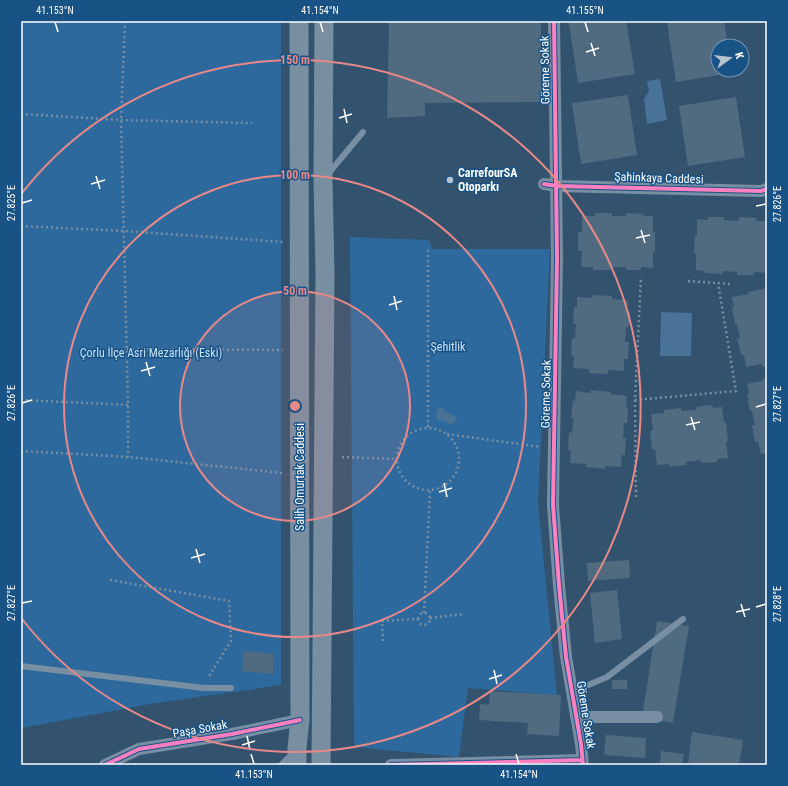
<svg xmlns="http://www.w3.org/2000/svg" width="788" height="786" font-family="'Roboto Condensed',sans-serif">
<rect width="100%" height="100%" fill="#32526e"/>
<path fill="#2d699d" d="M21 21H281V685L150 704 21 728Z
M350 237 429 240 432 249H550L538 503 557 695 468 688 459 757 354 747Z"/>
<path fill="#497297" d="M660 79 667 120 647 124 644 99 649 91 647 81Z
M661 312 692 313 691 356H660Z
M439 406 447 412 458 418 451 425 445 421 437 420 436 413Z"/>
<path fill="#506a80" d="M389 21H541V102L425 103V116L387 118Z
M580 21H626L635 74 578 83 569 23Z
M670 21H724L728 46H718V70H732V73L676 82 667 22Z
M628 95 637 155 581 164 572 103Z
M736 97 745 157 688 166 679 106Z
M595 213H612V216H626V213L644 214 643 216H653V232H655V252H653V268L641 267V270H626V267H611L610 270H593V267H581L582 251H578V232H582V216H595Z
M708 217H724V220L739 221V217L757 218 756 221H767V273L754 272V275H737V272L723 271V274L705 273V271L696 270V254L694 253 695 235H697V219L708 220Z
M767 288V367H763L762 364 746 367 744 355H741L737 338H740L737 324H735L732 307H734L732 297 749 294 748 292Z
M593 295 612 296V299L628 300 627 311H630L629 327H626L625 342H629L628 359H624V371L608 370V374L589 373V369L573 368 574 356 571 355 572 338H575L576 324H573L574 307H577V297L592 298Z
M767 378V453L761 454 758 442H755L752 425H755L752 411H750L747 394H749L747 384 762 381V379Z
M591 390 611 392V394L627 396 626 407H628L627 423H624L623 438H626L625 455H622L621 467 605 466V469L586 467V464L570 463 571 450H568L569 432 572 433 574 418H571L573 401H575L576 391 591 393Z
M712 405 713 408 722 407 724 422H726L728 441 726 442 728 458 717 459V462L701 463V460L686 462V465L669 467V464L657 465 655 449 652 450 650 431 653 430 651 414 664 413V410L681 408V411L696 410 695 407Z
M629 560 630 578 588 581 587 563Z
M617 590 622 639 595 643 590 593Z
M657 621 689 626 673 723 642 718Z
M244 651 274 654 273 674 242 671Z
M612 680H627V689H612Z
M490 691 561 695 559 736 527 734 528 723 479 720 480 704 489 705Z
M692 732 743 740 739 765H701L688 763Z
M606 735 646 738 645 758 604 755Z
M661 751 684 754 682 765H660Z"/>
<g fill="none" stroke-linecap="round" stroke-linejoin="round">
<path stroke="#788ea3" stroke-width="2.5" stroke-dasharray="2 3" stroke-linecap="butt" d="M125 21 121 120 128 405V457
M21 114 121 120 252 123
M21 226 125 231 283 242
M688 281 731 284
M127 349 283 350
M21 400 128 405
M635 400 736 391 718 283
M428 427V247
M397 459a31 31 0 1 1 62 0a31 31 0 1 1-62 0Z
M447 434 541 447
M21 451 128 457 283 473
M342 457 396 459
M636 497 635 400 641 277
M110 580 229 601 231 641 208 678
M418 619a6 6 0 1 1 12 0a6 6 0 1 1-12 0Z
M424 613 430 490
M430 618 463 614
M383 641 382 621 418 619"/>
<path stroke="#788ea3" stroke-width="6" d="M328 174 363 132
M21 666 204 688H231
M572 689 586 686 607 677 683 619
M281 765 292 754"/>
<path stroke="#788ea3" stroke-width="12" d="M554 21 557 258 553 505 559 585 566 657 581 744 583 765
M544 184 557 186 761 191 767 189
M576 717H657
M105 765 139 749 232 734 300 720
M391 765 582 760"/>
<path stroke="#788ea1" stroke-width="19" d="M297 765V748L300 720 299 21
M321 765 325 275 323 179 324 21"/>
<g stroke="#195386" stroke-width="6">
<path id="cycleway" d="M554 21 557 258 553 505 559 585 566 657 581 744 583 765
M544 184 557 186 761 191 767 189
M105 765 139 749 232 734 300 720
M391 765 582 760"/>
</g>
<use href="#cycleway" stroke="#ff80c0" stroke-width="4"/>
</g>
<path fill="none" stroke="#fff" stroke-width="1.5" d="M55 22 58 32M320 22 323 32M585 22 588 32M591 43 595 56M586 52 599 48M344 109 347 123M339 118 352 114M96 176 100 189M91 184 105 180M22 203 32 200M756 206 766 204M641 230 645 243M636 238 650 235M394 296 397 310M389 305 402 301M146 362 150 376M141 371 155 367M22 403 32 400M756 407 766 404M691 417 695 430M686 425 700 422M444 483 447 497M439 492 452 488M196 549 200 563M191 558 205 554M22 603 32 601M741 604 745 617M756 607 766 604M736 612 750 609M494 670 497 684M489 679 502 675M247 736 250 750M242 745 255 741M251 754 254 764M516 754 519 764"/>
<circle cx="295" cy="406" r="115" fill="#e88989" fill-opacity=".12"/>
<g fill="none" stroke="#e88989" stroke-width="2">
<circle cx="295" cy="406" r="115"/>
<circle cx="295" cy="406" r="231"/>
<path d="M22 193A346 346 0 1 1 22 619"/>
</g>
<circle fill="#b7c2cc" stroke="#195386" stroke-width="1.5" cx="450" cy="180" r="4"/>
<g text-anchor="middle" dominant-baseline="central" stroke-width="3" stroke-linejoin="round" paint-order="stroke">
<g font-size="12" fill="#fff" stroke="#195386">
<text transform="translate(545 70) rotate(-91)">Göreme Sokak</text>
<text transform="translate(659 178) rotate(2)">Şahinkaya Caddesi</text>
<text transform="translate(546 394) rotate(-89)">Göreme Sokak</text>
<text transform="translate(300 477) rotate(-90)">Salih Omurtak Caddesi</text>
<text transform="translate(586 715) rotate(81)">Göreme Sokak</text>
<text transform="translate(200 729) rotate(-10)">Paşa Sokak</text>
</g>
<g font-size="12" font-weight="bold" fill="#fff" stroke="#195386" text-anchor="start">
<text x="458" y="173">CarrefourSA<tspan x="458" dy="14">Otoparkı</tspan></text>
</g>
<g font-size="12" fill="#c5e2f9" stroke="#195386">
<text x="448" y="347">Şehitlik</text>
<text x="151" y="353">Çorlu İlçe Asri Mezarlığı (Eski)</text>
</g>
</g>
<circle cx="295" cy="406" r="6" fill="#e88989" stroke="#195386" stroke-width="2"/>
<g font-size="12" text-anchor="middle" font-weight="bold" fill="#e88989" stroke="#195386" stroke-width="3" stroke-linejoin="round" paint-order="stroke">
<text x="295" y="64">150 m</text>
<text x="295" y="179">100 m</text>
<text x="295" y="295">50 m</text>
</g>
<rect width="788" height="786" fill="none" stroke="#195386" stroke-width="44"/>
<g transform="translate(730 58) rotate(75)"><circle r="19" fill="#195386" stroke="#7598b6"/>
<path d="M0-3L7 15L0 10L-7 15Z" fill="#b7c2cc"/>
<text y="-6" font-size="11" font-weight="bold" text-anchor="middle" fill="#ffffff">K</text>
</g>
<rect x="22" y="22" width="744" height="742" fill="none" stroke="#fff" stroke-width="1.5"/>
<g font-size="10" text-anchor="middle" fill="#fff">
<text x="55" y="14">41.153°N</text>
<text x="320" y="14">41.154°N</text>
<text x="585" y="14">41.155°N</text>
<text transform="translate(11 203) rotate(-90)" y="4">27.825°E</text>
<text transform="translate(777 204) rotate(-90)" y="4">27.826°E</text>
<text transform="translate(11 403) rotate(-90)" y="4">27.826°E</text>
<text transform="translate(777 404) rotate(-90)" y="4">27.827°E</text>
<text transform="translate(11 603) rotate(-90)" y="4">27.827°E</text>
<text transform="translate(777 604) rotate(-90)" y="4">27.828°E</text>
<text x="254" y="778">41.153°N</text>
<text x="519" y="778">41.154°N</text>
</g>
</svg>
